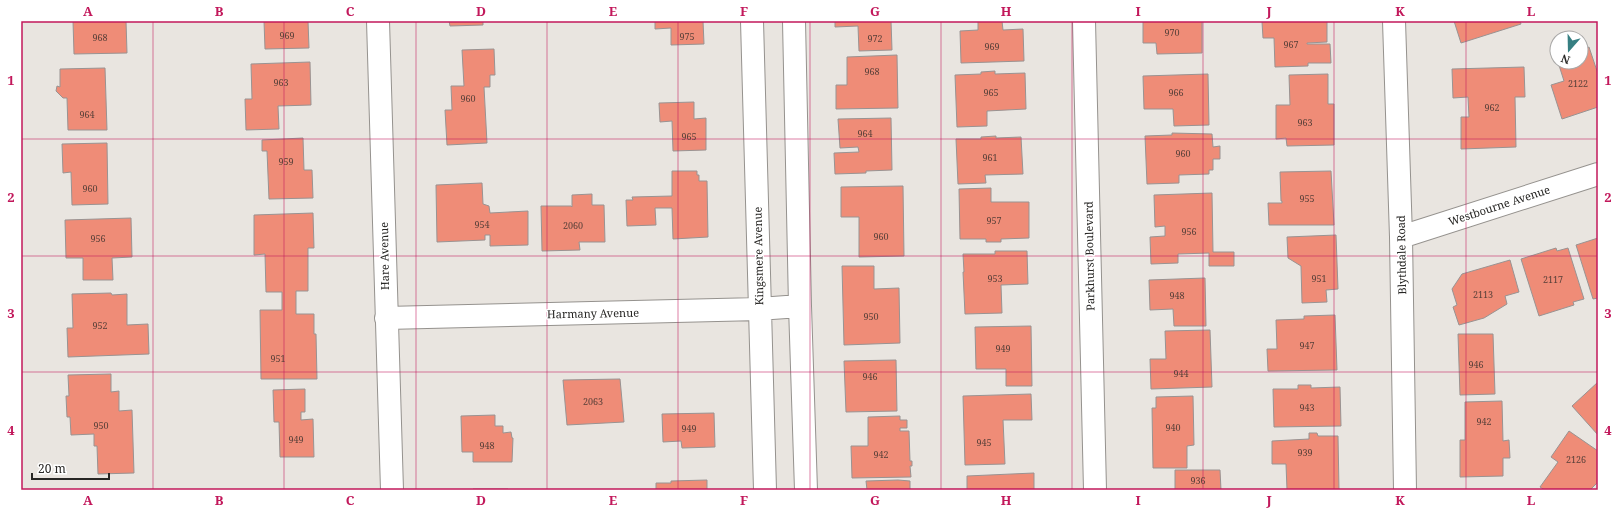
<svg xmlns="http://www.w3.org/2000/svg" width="1619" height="511" font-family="'Noto Serif',serif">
<rect width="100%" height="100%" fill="#e9e5e0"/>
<path fill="#ef8c77" stroke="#999392" d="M73 21H126L127 53 74 54Z
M264 21H308L309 48 265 49Z
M449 21H483V25L450 26Z
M655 21H703L704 44 671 45V28L655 29Z
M835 21H891L892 50 859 51 858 26 835 27Z
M978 21H1002L1003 30 1023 29 1024 61 961 63 960 31 978 30Z
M1143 21H1202V53L1157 54 1156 43H1143Z
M1273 21H1327V42L1307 43V44H1330L1331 63H1308V66L1275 67 1274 38H1263L1262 22Z
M1454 21H1520L1521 24 1461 43Z
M1589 47 1598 74V107L1562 119 1551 85 1564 81 1558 62H1581V50Z
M494 49 495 75H490V87H484L487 143 447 145 445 110H452L451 86H464L462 50Z
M897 55 898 108 836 109V85H847V57Z
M310 62 311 105 278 106 279 129 246 130 245 99H252L251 64Z
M1524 67 1525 97H1515L1516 147 1461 149V117H1469L1468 97 1453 98 1452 69Z
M105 68 107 130H68L67 98H63L56 91 57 86 60 87V69Z
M995 71V74L1025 73 1026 109 987 111V126L957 127 955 75 981 74V72Z
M1208 74 1209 125 1174 126 1173 109H1144L1143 76Z
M1328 74V104H1334V145L1287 146 1286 138 1276 139V105H1290L1289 75Z
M694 102V119L706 118V150L673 151 672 121 660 122 659 103Z
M891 118 892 170 866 171V173L835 174 834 153 859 152 858 147 840 148 838 119Z
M1172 133 1212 134 1213 147 1220 146V159H1213V170H1209V174L1179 175V183L1147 184 1145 136 1172 135Z
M996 136V138L1021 137 1023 174 985 175 986 183 958 184 956 139H981V137Z
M303 138 304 170H312L313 198 269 199 267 151H262V140Z
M107 143 108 204 72 205 71 172 63 173 62 144Z
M672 171H697V175H699V181H707L708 237 673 239 672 208H655L656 225 627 226 626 200H633L632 197 672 196Z
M1331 171 1334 225H1269L1268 203H1282V201H1281L1280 172Z
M482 183 483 204 489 206 490 213 528 211V245L490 246V235H485V240L437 242 436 185Z
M903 186 904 256 859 257V217H841V187Z
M991 188V202H1029V238L1001 239V242H986V239H960L959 189Z
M1212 193 1213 252H1234V266H1209V253L1178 254V263L1151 264 1150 237 1165 236V226L1155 227 1154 195Z
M592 194V205H604L605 242H579L580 250 542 251 541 206H571L572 207V195Z
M313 213 314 248H308V291H296V314H314V334H316L317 379H261L260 310H282V292H266L265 254 254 255V215Z
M131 218 132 257 112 258 113 280H83V258H66L65 220Z
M1336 235 1338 289 1326 290 1327 302 1302 303 1301 266 1288 258 1287 237Z
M1598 238V298L1593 299 1576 245Z
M1556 248 1557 251 1568 248 1584 299 1573 302 1574 305 1539 316 1521 259Z
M995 251H1027L1028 284 1001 285 1002 313 965 314 963 272H964L963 254H995Z
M1510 260 1519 292 1505 296 1507 304 1484 318 1459 325 1453 307 1457 305 1452 289 1462 274Z
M842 266H874V289L899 288 900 343 844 345Z
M1205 278 1206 326H1174L1173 309 1150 310 1149 280Z
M111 293 112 295 127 294V325L148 324 149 354 68 357 67 328H73L72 294Z
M1335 315 1337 370 1268 371 1267 349H1277L1276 320 1304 319V316Z
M1031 326 1032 386H1006V369H976L975 327Z
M1210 330 1212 387 1151 389 1150 359H1166L1165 331Z
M1458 334H1493L1495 394 1460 395Z
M896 360 897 411 846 412 844 361Z
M111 374V392L119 391V411L132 410 134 473 98 474 97 446H94V434L71 435 70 417H67L66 396H69L68 375Z
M620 379 624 422 567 425 563 380Z
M1598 382V435L1572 406Z
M1298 385H1311V388L1340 387 1341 426 1274 427 1273 389H1298Z
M305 389V412H301V420L313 419 314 457H280L279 422H274L273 390Z
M1031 394 1032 420H1003L1005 464 965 465 963 396Z
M1193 396 1194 445 1187 446V468H1153L1152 408H1156V397Z
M1502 401 1503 441 1509 440 1510 458H1503V476L1460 477V440H1465V402Z
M714 413 715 447 682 448 681 441 663 442 662 414Z
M495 415V426H503V433L511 432 512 438H513L512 462H473V452H462L461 416Z
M900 416V420H907V428H900V431H909L910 461H912V466H910L911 477 852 478 851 446H868V417Z
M1569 431 1598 451V482L1590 490H1545L1540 487 1558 462 1551 457Z
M1309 433H1317L1318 436H1338L1339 490H1287L1286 464H1272V441L1309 439Z
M1175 470H1220L1221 490H1175Z
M1034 473V490H967V476Z
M707 480V490H656V483H671V481Z
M898 480 910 481V490H867L866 481Z
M473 489H508V490H473Z"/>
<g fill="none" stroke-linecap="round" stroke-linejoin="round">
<g stroke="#95928e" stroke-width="24">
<path id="minor" d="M378 21 392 490
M752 21 765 490
M794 21 800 306 806 490
M1084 21 1095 490
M1394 21 1401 237 1405 490
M1401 237 1598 174
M386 318 759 309 800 306"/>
</g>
<use href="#minor" stroke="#fff" stroke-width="22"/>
</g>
<path fill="none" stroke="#c2185b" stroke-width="1" stroke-opacity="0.55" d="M153 21V490M284 21V490M416 21V490M547 21V490M678 21V490M810 21V490M941 21V490M1072 21V490M1203 21V490M1334 21V490M1466 21V490M21 139H1598M21 256H1598M21 372H1598"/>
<g text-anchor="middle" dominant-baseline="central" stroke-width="3" stroke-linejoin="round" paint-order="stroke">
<g font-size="9" fill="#594039">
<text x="1172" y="32">970</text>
<text x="287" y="35">969</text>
<text x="687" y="36">975</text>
<text x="100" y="37">968</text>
<text x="875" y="38">972</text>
<text x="1291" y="44">967</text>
<text x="992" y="46">969</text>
<text x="872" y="71">968</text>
<text x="281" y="82">963</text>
<text x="1578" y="83">2122</text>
<text x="991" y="92">965</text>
<text x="1176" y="92">966</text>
<text x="468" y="98">960</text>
<text x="1492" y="107">962</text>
<text x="87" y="114">964</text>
<text x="1305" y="122">963</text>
<text x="865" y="133">964</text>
<text x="689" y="136">965</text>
<text x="1183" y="153">960</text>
<text x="990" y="157">961</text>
<text x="286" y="161">959</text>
<text x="90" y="188">960</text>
<text x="1307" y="198">955</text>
<text x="994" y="220">957</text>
<text x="482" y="224">954</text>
<text x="573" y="225">2060</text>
<text x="1189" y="231">956</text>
<text x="881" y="236">960</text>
<text x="98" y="238">956</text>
<text x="995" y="278">953</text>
<text x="1319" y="278">951</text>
<text x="1553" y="279">2117</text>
<text x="1483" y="294">2113</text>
<text x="1177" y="295">948</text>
<text x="871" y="316">950</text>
<text x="100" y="325">952</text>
<text x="1307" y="345">947</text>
<text x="1003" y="348">949</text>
<text x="278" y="358">951</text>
<text x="1476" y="364">946</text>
<text x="1181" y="373">944</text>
<text x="870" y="376">946</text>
<text x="593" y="401">2063</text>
<text x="1307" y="407">943</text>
<text x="1484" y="421">942</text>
<text x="101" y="425">950</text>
<text x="1173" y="427">940</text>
<text x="689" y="428">949</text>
<text x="296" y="439">949</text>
<text x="984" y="442">945</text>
<text x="487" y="445">948</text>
<text x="1305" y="452">939</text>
<text x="881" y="454">942</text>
<text x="1576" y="459">2126</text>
<text x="1198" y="480">936</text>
</g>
<g font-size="11" fill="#272624" stroke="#fff">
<text transform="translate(1499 205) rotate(-18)">Westbourne Avenue</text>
<text transform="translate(1401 255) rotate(-91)">Blythdale Road</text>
<text transform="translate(384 256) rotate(-91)">Hare Avenue</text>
<text transform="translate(758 256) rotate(-91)">Kingsmere Avenue</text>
<text transform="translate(1089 256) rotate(-91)">Parkhurst Boulevard</text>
<text transform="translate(593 313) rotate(-1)">Harmany Avenue</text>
</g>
</g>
<rect width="1619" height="511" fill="none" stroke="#ffffff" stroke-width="44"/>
<g transform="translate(1569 50) rotate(200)"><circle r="19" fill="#ffffff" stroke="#a9a8a7"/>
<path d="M0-3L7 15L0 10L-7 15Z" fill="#367f82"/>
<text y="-6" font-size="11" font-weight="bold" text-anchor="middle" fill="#272624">N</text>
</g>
<path d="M32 473v6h77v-6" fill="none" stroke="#272624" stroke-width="2"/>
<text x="38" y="473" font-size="12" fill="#272624" stroke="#ffffff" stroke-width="3" paint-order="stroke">20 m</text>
<rect x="22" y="22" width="1575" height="467" fill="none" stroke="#c2185b" stroke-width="1.5"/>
<g font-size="13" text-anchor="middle" font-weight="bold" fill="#c2185b">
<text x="88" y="16">A</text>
<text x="219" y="16">B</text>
<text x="350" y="16">C</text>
<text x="481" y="16">D</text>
<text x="613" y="16">E</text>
<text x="744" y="16">F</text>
<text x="875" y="16">G</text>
<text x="1006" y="16">H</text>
<text x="1138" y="16">I</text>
<text x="1269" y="16">J</text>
<text x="1400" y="16">K</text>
<text x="1531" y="16">L</text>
<text x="11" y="85">1</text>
<text x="1608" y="85">1</text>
<text x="11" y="202">2</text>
<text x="1608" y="202">2</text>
<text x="11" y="318">3</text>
<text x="1608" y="318">3</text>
<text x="11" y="435">4</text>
<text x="1608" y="435">4</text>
<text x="88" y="505">A</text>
<text x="219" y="505">B</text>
<text x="350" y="505">C</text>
<text x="481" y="505">D</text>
<text x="613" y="505">E</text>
<text x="744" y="505">F</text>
<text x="875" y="505">G</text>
<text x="1006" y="505">H</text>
<text x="1138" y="505">I</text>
<text x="1269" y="505">J</text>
<text x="1400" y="505">K</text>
<text x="1531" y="505">L</text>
</g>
</svg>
